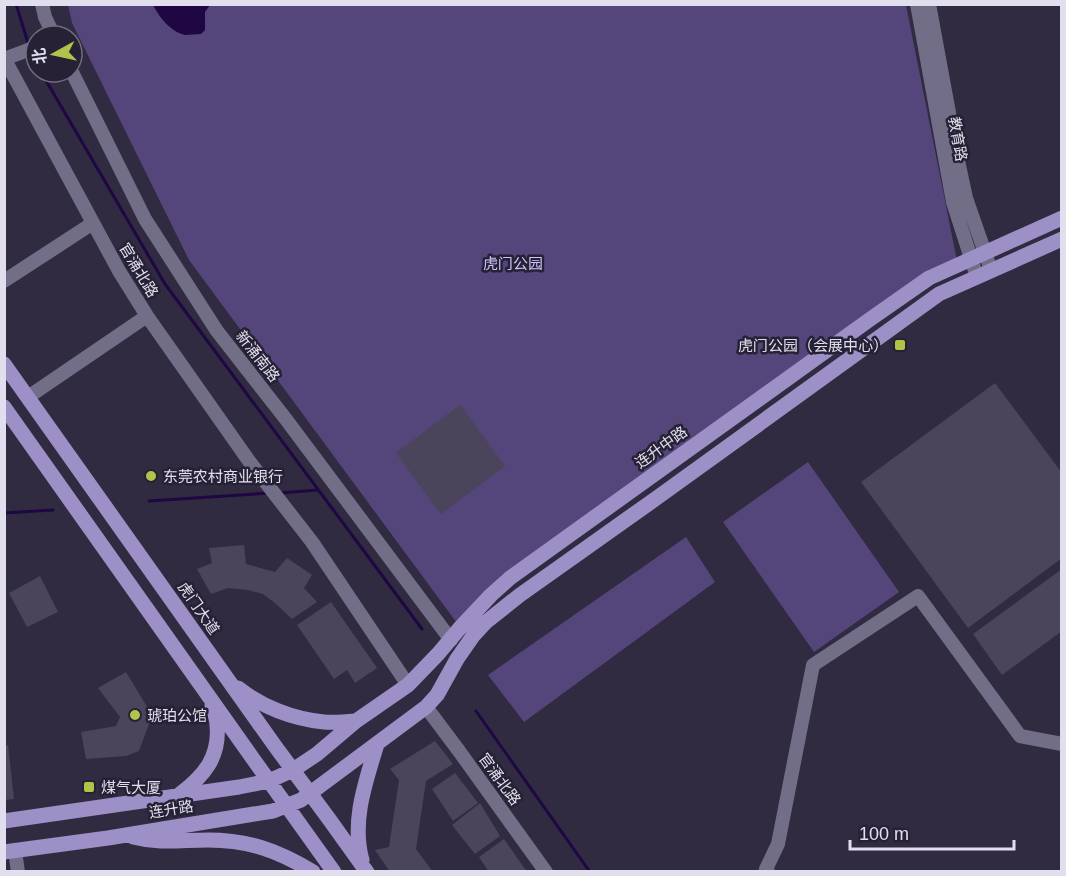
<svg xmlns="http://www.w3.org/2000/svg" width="1066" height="876" font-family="Arial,'Noto Sans SC',sans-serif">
<rect width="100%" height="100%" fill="#302b40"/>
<path fill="#54467a" d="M68 5H906L957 261 457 623 189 260 72 23Z
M808 462 899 592 814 652 723 522Z
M686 537 715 582 524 722 488 675Z"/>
<path fill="#1f0743" d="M153 5H210L205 12V30L201 34C196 34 190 35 185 35 171 32 159 17 153 5Z"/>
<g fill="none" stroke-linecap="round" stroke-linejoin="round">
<path stroke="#1f0743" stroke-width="3" d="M16 4 29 46
M31 52 36 64
M41 72 165 284 422 629
M279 493 318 490
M149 501 270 493
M4 513 53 510
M476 711 590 872"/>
</g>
<path fill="#4a455b" d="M995 383 1062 473V558L968 628 861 482Z
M460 405 505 466 441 514 396 453Z
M244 545 246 564 275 572 287 558 312 575 304 588 317 602 292 619 275 603 263 594 248 590 228 588 211 594 197 569 212 563 209 548Z
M1062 569V631L1002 675 973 634Z
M40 576 58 612 27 627 9 593Z
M331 602 377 668 355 683 347 670 334 679 297 625Z
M126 672 146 705 153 713 139 751 126 756 86 759 81 732 116 726 120 717 98 688Z
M435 741 453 764 426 781 416 849 433 872H390L375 850 389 847 399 780 390 769Z
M8 745 14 799 4 800V746Z
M455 773 478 803 453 821 432 789Z
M480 803 500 836 475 854 452 825Z
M504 839 527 872H489L479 857Z"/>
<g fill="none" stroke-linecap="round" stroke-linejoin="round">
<path stroke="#736e87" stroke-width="14" d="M42 4 45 17 54 36
M917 4 953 202 977 277
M929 4 957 156 966 198 991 270
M4 58 119 271 147 316 249 461 312 542 408 685
M4 59 36 47
M72 72 145 219 217 331 285 418 451 640
M4 281 93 223
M28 397 147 316
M426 707 459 751 546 872
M15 851 18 872
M768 872 766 869 778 844 813 665 918 596 1020 736 1062 744"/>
<path stroke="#9d90c7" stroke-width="15" d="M4 364 275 746 329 819 367 872
M4 407 256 763 334 872
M238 688C262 707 293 719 324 722 334 723 345 722 356 721
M180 794C204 776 220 757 217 725 217 719 214 712 212 706
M4 821 239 787 269 781 293 770 317 754 356 721 408 685 438 654 459 629 491 595 510 578 869 320 929 278 1062 218
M133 837C160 844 181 840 208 840 249 840 279 851 313 872
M4 852 108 838 254 814 273 811 301 800 426 707 437 695 457 659 473 636 486 622 520 595 658 497 939 294 1062 239
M362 860C351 821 366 781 377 744"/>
</g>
<g fill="#b5c249" stroke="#262135" stroke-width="2">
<rect x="894" y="339" width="12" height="12" rx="3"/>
<circle cx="151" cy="476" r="6"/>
<circle cx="135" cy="715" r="6"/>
<rect x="83" y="781" width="12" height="12" rx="3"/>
</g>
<g text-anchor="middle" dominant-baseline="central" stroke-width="5" stroke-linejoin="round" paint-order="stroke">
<g font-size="15" fill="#e1dfed" stroke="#262135">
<text transform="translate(958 139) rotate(80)">教育路</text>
<text transform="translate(139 270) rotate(59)">官涌北路</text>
<text transform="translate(258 356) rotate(52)">新涌南路</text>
<text transform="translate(661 447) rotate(-36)">连升中路</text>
<text transform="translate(199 608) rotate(55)">虎门大道</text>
<text transform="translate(500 779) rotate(54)">官涌北路</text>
<text transform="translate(171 809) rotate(-9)">连升路</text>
</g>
<g font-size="15" fill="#d0c4fd" stroke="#262135">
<text x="513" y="263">虎门公园</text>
</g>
<g font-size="15" fill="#e1dfed" stroke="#262135" text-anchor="start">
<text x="888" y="345" text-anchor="end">虎门公园（会展中心）</text>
<text x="163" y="476">东莞农村商业银行</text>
<text x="147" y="715">琥珀公馆</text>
<text x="101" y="787">煤气大厦</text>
</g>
</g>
<rect width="1066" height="876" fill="none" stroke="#e1dfed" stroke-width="12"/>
<g transform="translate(54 54) rotate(262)"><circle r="28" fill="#262135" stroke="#716d7f" stroke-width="1.5"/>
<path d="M0-4.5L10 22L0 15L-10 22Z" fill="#b5c249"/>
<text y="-9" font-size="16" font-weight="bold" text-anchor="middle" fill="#e1dfed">北</text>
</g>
<path d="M850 840v9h164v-9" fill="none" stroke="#e1dfed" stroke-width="3"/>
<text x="859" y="840" font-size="18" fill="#e1dfed" stroke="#262135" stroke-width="4.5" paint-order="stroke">100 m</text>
</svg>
